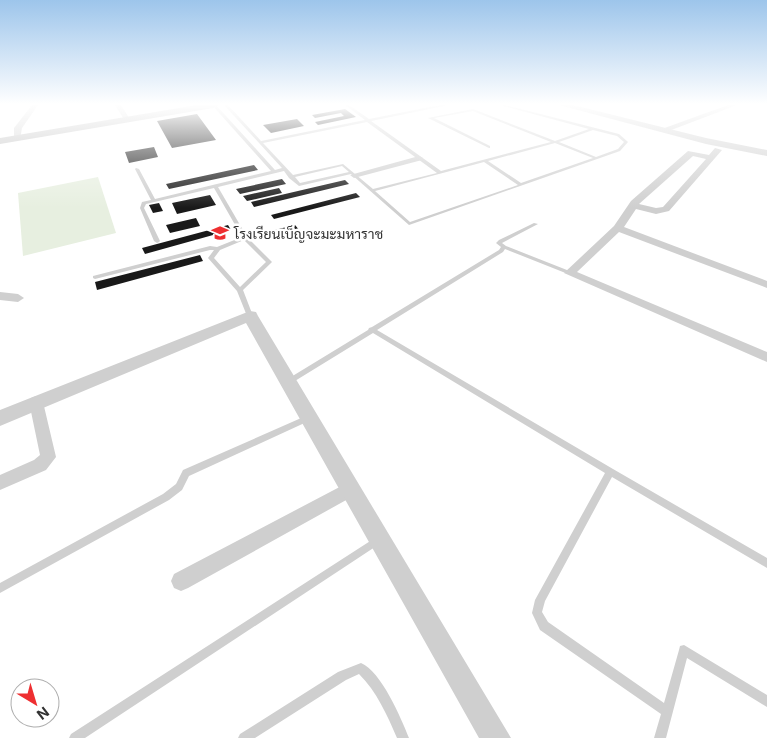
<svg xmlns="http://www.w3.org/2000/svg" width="767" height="738" font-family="Inter,Sarabun,sans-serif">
<rect width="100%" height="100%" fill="#fff"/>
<path fill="#e7efe0" d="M98 177 116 233 23 256 18 193Z"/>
<path fill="#191919" d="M345 109 356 117 318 125 315 122 344 116 341 113 315 118 312 115Z
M197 114 216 140 172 148 157 121Z
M297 119 304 126 271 133 263 125Z
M154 147 158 157 129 163 125 152Z
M254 165 258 170 169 189 166 184Z
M282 179 286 184 240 194 236 189Z
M345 180 349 184 254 207 251 202Z
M279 188 282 193 247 201 243 196Z
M356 193 360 197 274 219 271 215Z
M210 195 216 205 177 214 172 203Z
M159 203 163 211 153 213 149 205Z
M196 218 200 226 170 233 166 225Z
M228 225 231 230 145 254 142 248Z
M295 225 300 231 267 240 262 233Z
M200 255 203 261 97 290 95 282Z"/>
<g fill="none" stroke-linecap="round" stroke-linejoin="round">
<path fill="#cfcfcf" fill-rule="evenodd" d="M212 105H216L275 170 282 168 224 105H228L261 141 365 120 345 105H349L369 119 440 105H446L444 106 371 121 441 171 551 142 473 111 434 118 490 146V148H489L428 118 473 109 555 141 589 129 500 105H505L619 134 628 142 620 151 409 225 351 174 299 186 289 178 284 171 218 187 247 237 272 262 243 290 253 316 250 318 247 316 237 291 208 258 214 250H210L95 279 93 278V276L210 246 217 247 242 237 214 188 146 204 144 208 160 241 159 242 157 243 154 241 140 208 142 202 151 200 135 169 136 168 139 169 155 199 271 171ZM367 122 437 173 373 189 343 164 293 175 263 143ZM593 130 617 136 624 142 618 149 596 157 559 142ZM555 143 593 158 521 183 488 161ZM484 162 518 185 410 222 375 191ZM342 166 349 172 300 183 295 177ZM244 240 266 262 240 287 214 258 220 250Z
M534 223 538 224 502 243 506 246 572 272V274H568L505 249 503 252 377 330 613 469 767 558V568L612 477 545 601 542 612 548 622 664 703 679 650 680 646 684 645 767 695V707L687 658 666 738H654L661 714 540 630 532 613 535 600 605 473 373 333 290 384H286L284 382 286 380 368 330 369 328 372 327 499 250 501 247 496 243 499 240Z
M308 415 311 416 312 418 311 420 189 476 182 490 169 500 0 593V583L163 494 176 484 183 470Z
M378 536 381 537 383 540 381 543 85 738H69L71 734Z
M361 663C381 671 401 718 409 738H397C387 715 377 692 359 674L346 680 255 738H238L240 734 338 672Z"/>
<path fill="#cfcfcf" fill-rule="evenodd" d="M32 105H38L22 128 20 140H14V128Z
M115 105H121L131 121H125Z
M728 105H737L666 132 659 130Z
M715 148 722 150 669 211 656 214 636 209 624 227 767 281V288L619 232 577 272 767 352V362L564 273 614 226 631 201 688 151 709 155ZM693 156 706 159 663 207 656 208 639 204Z
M419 156 423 158 422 160 354 178 350 175Z
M0 292 18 294 24 298 18 302 0 300Z
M36 396 41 398 43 402 56 457 46 470 0 490V475L34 460 40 455 29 402 31 398Z
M351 481 357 484 359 489 357 494 188 588 181 591 174 588 171 581 174 574Z"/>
<path fill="#cfcfcf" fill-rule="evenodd" d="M559 105H573L706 138 767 150V156L706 144Z
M250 311 256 312 258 316 511 738H479L246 323 0 426V410Z"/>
<path fill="#bcbcbc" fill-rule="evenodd" d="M197 105H218L213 108 0 144V138Z"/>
</g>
<linearGradient id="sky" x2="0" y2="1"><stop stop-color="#9dc5eb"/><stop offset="0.5" stop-color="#fff"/><stop offset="1" stop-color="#fff" stop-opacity="0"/></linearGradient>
<rect width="767" height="208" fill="url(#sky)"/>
<defs>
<g id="school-bare" transform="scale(1.35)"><path d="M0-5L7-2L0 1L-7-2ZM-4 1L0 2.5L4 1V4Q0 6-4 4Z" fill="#ee2f31" stroke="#fff" stroke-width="2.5" paint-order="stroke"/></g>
</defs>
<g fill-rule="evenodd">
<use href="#school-bare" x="220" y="233"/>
</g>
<g text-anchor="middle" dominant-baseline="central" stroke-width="5" stroke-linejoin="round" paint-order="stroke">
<g font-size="14" fill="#323232" stroke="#fff" text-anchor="start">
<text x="234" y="233">โรงเรียนเบ็ญจะมะมหาราช</text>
</g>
</g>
<g transform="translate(35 703) rotate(142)"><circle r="24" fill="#ffffff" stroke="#adadad"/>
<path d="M0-4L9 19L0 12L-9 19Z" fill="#ee2f31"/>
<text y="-8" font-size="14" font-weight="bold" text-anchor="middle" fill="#323232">N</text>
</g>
</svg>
